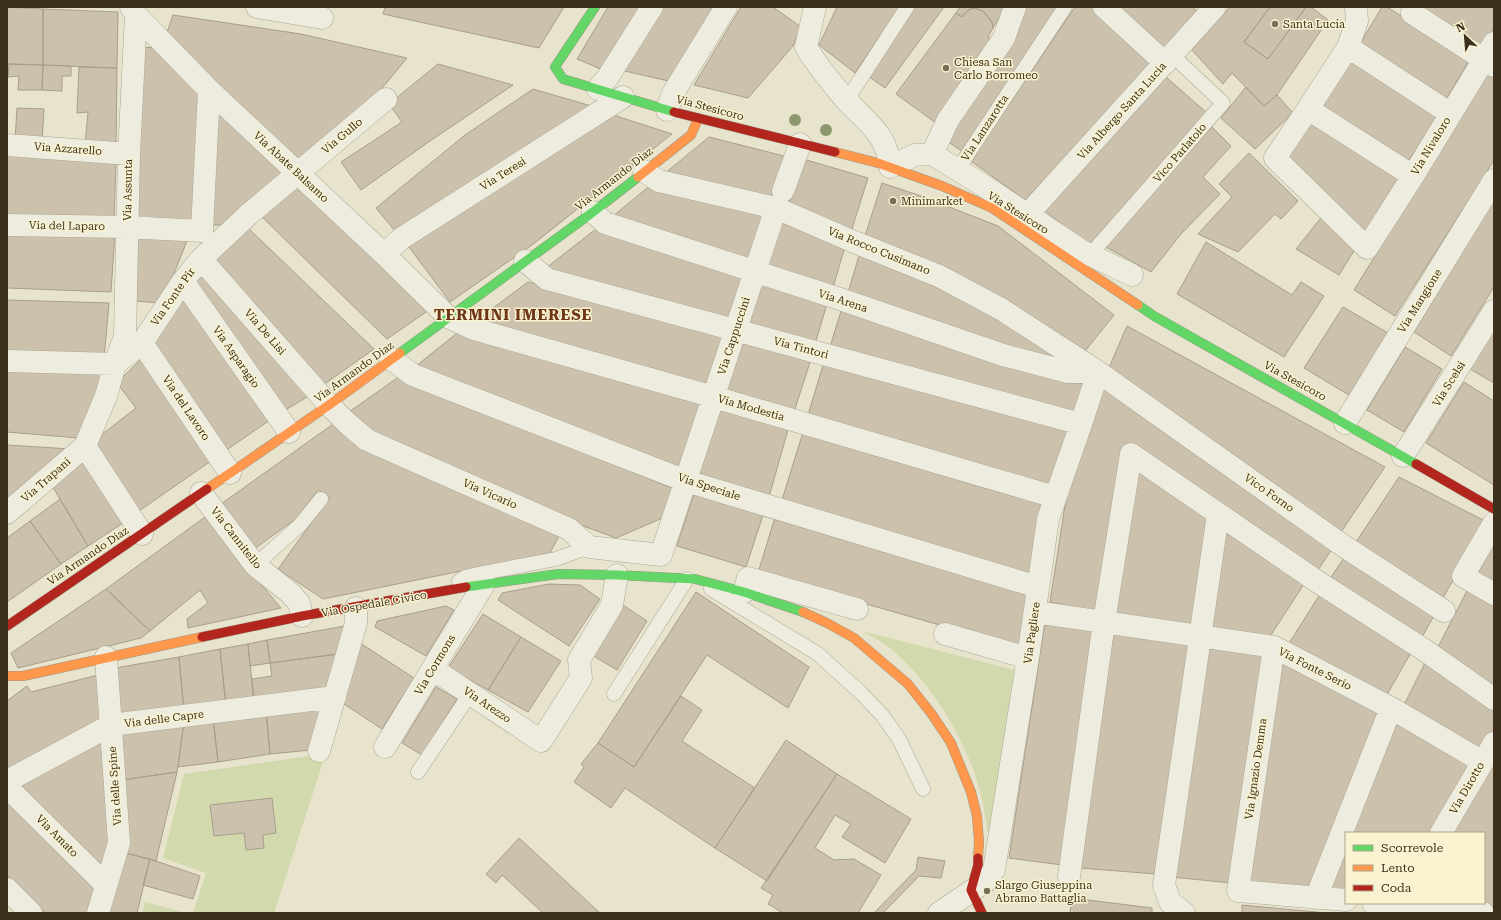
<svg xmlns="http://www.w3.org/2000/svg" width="1501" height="920" font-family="'Roboto Serif',serif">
<rect width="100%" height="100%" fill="#e7e3cc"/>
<path fill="#d2daad" d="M862 631 1015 670 989 838C985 818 983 797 976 778 962 732 923 671 883 643 877 639 869 635 862 631Z
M310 756 324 759 274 913H193L206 873 163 858 184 774Z
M145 902 186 913H142Z"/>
<path fill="#ccc1ac" stroke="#a89e8b" d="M7 7 43 9V65L7 64Z
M385 7H564L539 48 383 14Z
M608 7H643L603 70 577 59Z
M660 7H721L673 82 620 70Z
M741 7H773L801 27 793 46 748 98 694 85Z
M837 7H899L855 73 819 45Z
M913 7H944L885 88 868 76Z
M960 7H1005L993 28 992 22 983 11 974 8 968 10 962 17 956 13Z
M1020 7H1057L963 152 944 139Z
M1075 7H1096L1156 62 1025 200 971 161Z
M1116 7H1192L1200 13 1164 52Z
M1230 7H1270L1244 42 1268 59 1306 7H1311L1328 20 1277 95 1264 106 1232 73 1223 84 1191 49Z
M1270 7H1306L1268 59 1244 42Z
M1382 7H1387L1470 59 1444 103 1358 47Z
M1416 7H1494V28L1481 49Z
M974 8 983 11 992 22 993 28 988 37 996 41 936 123 896 94 956 13 962 17 968 10Z
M43 9 118 12 117 68 43 65Z
M173 15 301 34 407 58 374 98 298 160 166 35Z
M141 47 157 48 200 92 197 224 135 222Z
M1352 57 1440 113 1407 163 1320 109Z
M9 64 43 65 42 90H18L19 76 8 77Z
M438 64 513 85 430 141 361 190 341 162 402 122 389 104Z
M43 65 71 66V76H62V91L42 90Z
M79 67 117 68 116 147 85 145 88 112 77 113Z
M1489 72 1494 75V160L1395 316 1354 290Z
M1166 77 1207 113 1089 246 1045 211Z
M1246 87 1264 106 1277 95 1293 113 1255 149 1221 118Z
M533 89 595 107 396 232 376 208 465 135Z
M17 108 44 109 42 142 15 140Z
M610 114 672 134 532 245 450 302 406 243Z
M222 115 289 173 225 225H209L214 116Z
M1312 119 1401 175 1363 234 1287 160Z
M1212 127 1231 146 1203 177 1220 194 1181 234 1151 272 1104 246Z
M709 137 788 157 770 200 664 174Z
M1249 153 1298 201 1281 219 1275 214 1238 252 1198 234 1232 197 1219 184Z
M7 155 116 162 114 221 7 217Z
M803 159 868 178 850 235 788 207Z
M297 182 429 310 387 339 260 215Z
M882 183 921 196 998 226 1114 315 1081 356 864 239Z
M652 184 769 213 751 265 612 217Z
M1494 200V287L1451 356 1414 332Z
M1324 214 1357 246 1339 275 1296 249Z
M782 217 846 243 832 291 766 270Z
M246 226 374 349 323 385 211 261Z
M596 229 747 277 733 323 546 268Z
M7 231 115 233 111 292 7 288Z
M135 233 189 236 162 303 133 301Z
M1206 242 1292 295 1301 282 1324 296 1284 357 1177 294Z
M860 252 987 310 1070 360 1003 349 848 293Z
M204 274 312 394 282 412 192 286Z
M528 282 729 335 709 388 474 322Z
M760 282 827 304 814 347 746 326Z
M185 298 270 420 225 451 151 344Z
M7 300 109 303 104 359 7 356Z
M1343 307 1388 333 1349 395 1304 368Z
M842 308 1088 386 1077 414 829 350Z
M1127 326 1385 467 1339 535 1108 370Z
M461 330 704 402 681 471 416 366Z
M1494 330V383L1470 369Z
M741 340 812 356 793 415 723 394Z
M1405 347 1442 369 1404 432 1367 410Z
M140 360 211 461 139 511 92 442 136 408 117 383Z
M824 362 1070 429 1051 488 808 415Z
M7 370 102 373 96 408 79 438 7 432Z
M400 376 674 489 665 517 616 538 559 517 373 433 349 412Z
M1464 382 1494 401V485L1426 443Z
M1104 386 1334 546 1316 573 1126 443 1098 612 1050 602 1066 499Z
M721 405 789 426 769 497 699 473Z
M336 422 561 532 550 553 323 599 278 569 330 497 318 490 297 518 254 549 221 504Z
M804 429 1042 502 1031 576 782 500Z
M7 445 71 449 15 498 7 497Z
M80 456 123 523 88 546 51 484Z
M1136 465 1209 517 1193 627 1114 616Z
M1399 477 1487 522 1441 601 1356 542Z
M695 491 764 512 746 567 677 546Z
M60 499 88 546 61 564 30 521Z
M776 514 1031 591 1020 648 758 573Z
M205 517 281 608 188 628 187 619 208 603 200 590 150 631 106 589Z
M30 521 61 564 7 602V538Z
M1224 528 1306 581 1269 638 1208 630Z
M1494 544V583L1477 574Z
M1346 555 1436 612 1421 639 1329 580Z
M549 584 580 585 600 599 569 646 498 600 502 593Z
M1469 587 1494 601V686L1438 647Z
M106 589 150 631 141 638 18 668 11 653Z
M1322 591 1413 649 1385 698 1288 645Z
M696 592 809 667 788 708 707 655 634 767 598 743Z
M623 605 647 621 617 670 592 655Z
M446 606 454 610 426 656 375 627 377 621Z
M483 614 521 637 488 690 448 668Z
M1045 622 1097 631 1062 865 1009 858Z
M345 626 338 654 270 663 267 640Z
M1113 631 1192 641 1156 874 1080 868Z
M521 637 561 661 528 712 488 690Z
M267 640 270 663 250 666 248 644Z
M360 643 414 678 382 729 341 702Z
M1205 643 1266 653 1231 883 1172 877Z
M248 644 254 702 226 706 220 649Z
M220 649 226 706 184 712 179 657Z
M338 654 324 692 254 702 252 679 272 676 270 663Z
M179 657 184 712 118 720 115 668Z
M1280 659 1380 708 1310 888 1248 885Z
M1427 659 1494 705V730L1479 752 1403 707Z
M98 675 101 722 7 774V701L27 686 31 692Z
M436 687 457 699 422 755 402 743Z
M681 696 702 710 682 741 755 788 715 848 625 788 611 808 574 782 584 767 581 764 598 743 634 767Z
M323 705 311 750 270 754 266 711Z
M266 711 270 754 218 762 213 718Z
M213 718 218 762 178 767 184 722Z
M184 722 177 772 122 780 119 729Z
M1396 722 1473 762 1433 833H1352Z
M104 737 113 840 102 868 16 785Z
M786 740 837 774 767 881 715 848Z
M1494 760V907L1456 903H1484V833H1453Z
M177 772 156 861 125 853 122 780Z
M837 774 911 819 885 863 842 837 851 824 835 815 815 848 834 860 854 859 881 875 858 913H783L768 904 773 895 761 888Z
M7 797 97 885 90 913H45L7 875Z
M272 798 276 833 263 835 264 848 246 850 244 833 214 836 210 805Z
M519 838 600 913H543L502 875 496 883 486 874Z
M1346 848V893L1329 891Z
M125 853 150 859 137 913H106Z
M918 857 945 861 941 878 919 876 883 913H874L916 870Z
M150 859 200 876 193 899 143 885Z
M1072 898 1152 908V913H1070Z
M1242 905 1327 913H1242Z"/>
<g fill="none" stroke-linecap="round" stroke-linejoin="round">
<g stroke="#aca795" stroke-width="15">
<path id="lane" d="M847 100 907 7
M958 169 1065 7
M1090 255 1223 103 1172 55
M255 565 300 525 321 499
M459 581 465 577 478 574 556 559 589 547
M711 589 818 654 861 693 882 715 899 739 923 789
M614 694 687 579
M418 772 470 694"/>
</g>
<g stroke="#aca795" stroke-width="23">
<path id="street" d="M131 7 136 15 209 90 384 254 448 317 474 329 714 397 1055 497
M257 7 322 18
M815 7 806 47C817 66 831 82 845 99 866 122 887 133 890 167L915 155 932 154 981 184 1082 251 1132 275
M1104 7 1165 63
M1356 7 1357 21 1348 47 1308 109 1275 158 1367 248 1413 176 1494 43
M1412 13 1494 66
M1348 47 1451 114
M598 89 608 77 652 7
M1308 109 1413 176
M667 110 673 93 726 7
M7 145 129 154
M932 154 948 120 1004 38 1015 7
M644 171 659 181 776 208 852 241 939 276 1001 309 1098 372 1342 545 1444 611
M783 191 800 144
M593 212 605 223 834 297 1003 355 1068 372H1098
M1028 214 1215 7
M7 225 127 227 202 231 209 90
M384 254 402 238 623 97
M201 259 329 405 347 423 367 440 569 529 589 547 661 555 776 208
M525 261 547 279 1081 424
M183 281 289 432
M142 343 230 473
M391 359 413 375 686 481 1038 587
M7 361 115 364 125 336 129 154 136 15
M1345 423 1494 180
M85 446 142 534
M1403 456 1494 311
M201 493 255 565 290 593 299 603 302 616
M7 513 85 446 106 396 115 364 142 343 183 281 201 259 248 215 386 99
M1494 523 1463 576 1494 594
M744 592 748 578 857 609
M1035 612 1274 647 1391 708 1483 762
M945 634 1028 658
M1274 647 1238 891 1346 900
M433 669 541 741 581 678 579 660 612 605 617 575
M385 747 484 584
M319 751 356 623V608
M7 781 111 725 335 697
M7 787 106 885
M1441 833 1494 743
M1069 877 1104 622 1131 454 1318 582 1423 649 1494 699
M7 889 31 913
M1316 898 1391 708
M1373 903 1483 913
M98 913 119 843 106 657
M939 913 985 882 994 870 1028 658 1048 519 1081 424 1098 372
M1184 913 1170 902 1164 885 1218 514"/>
</g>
<g stroke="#9c9685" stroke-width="10">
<path id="fast" d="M595 7 555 67 563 79 674 112
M1138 305 1154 316 1416 464
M400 353 593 212 638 177
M466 587 558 574 617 575 695 579 744 592 803 612"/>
</g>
<g stroke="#9c9685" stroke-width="10">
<path id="slow" d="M835 152 878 163 942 186 992 208 1138 305
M638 177 691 135 698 119
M207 489 329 405 400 353
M803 612 827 623 854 638 908 684 931 713 951 743 971 792 977 816 979 842 978 858
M7 676H23L202 637"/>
</g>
<g stroke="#9c9685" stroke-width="10">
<path id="jam" d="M674 112 835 152
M1416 464 1494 509
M7 626 207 489
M202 637 302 616 466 587
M978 858V865L971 890 982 913"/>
</g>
<use href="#lane" stroke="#eeecdf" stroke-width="14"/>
<use href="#street" stroke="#eeecdf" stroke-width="22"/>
<use href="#fast" stroke="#63d668" stroke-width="9"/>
<use href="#slow" stroke="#ff974d" stroke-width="9"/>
<use href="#jam" stroke="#b3261e" stroke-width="9"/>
</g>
<g fill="#8d986d">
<circle cx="795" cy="120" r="6"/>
<circle cx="826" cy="130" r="6"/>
</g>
<g fill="#786f5a" stroke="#f9f3d1" stroke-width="1.5">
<circle cx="1275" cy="24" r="4"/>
<circle cx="946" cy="68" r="4"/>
<circle cx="893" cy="201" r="4"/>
<circle cx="987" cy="891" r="4"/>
</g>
<g text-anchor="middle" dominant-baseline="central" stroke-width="3" stroke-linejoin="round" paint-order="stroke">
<g font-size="11" fill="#3c301c" stroke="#f9f3d1" text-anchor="start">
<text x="1283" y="24">Santa Lucia</text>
<text x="954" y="62">Chiesa San<tspan x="954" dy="13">Carlo Borromeo</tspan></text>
<text x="901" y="201">Minimarket</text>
<text x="995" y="885">Slargo Giuseppina<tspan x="995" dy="13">Abramo Battaglia</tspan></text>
</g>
<g font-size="11" fill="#3c301c" stroke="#f9f3d1">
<text transform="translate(710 108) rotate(15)">Via Stesicoro</text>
<text transform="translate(1122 111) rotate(-48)">Via Albergo Santa Lucia</text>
<text transform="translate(985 128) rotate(-57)">Via Lanzarotta</text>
<text transform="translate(342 136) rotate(-40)">Via Gullo</text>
<text transform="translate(1431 146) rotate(-59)">Via Nivaloro</text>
<text transform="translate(68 149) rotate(4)">Via Azzarello</text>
<text transform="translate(1180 153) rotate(-49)">Vico Parlatoio</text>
<text transform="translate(291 167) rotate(43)">Via Abate Balsamo</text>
<text transform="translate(503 174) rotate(-32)">Via Teresi</text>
<text transform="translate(614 179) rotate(-38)">Via Armando Diaz</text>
<text transform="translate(128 190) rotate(-89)">Via Assunta</text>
<text transform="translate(1018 213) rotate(32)">Via Stesicoro</text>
<text transform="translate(67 226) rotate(1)">Via del Laparo</text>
<text transform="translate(879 251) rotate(22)">Via Rocco Cusimano</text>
<text transform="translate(173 297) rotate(-55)">Via Fonte Pir</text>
<text transform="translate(843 301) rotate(18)">Via Arena</text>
<text transform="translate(1420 301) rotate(-58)">Via Mangione</text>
<text transform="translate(265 332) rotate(49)">Via De Lisi</text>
<text transform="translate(734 336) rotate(-72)">Via Cappuccini</text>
<text transform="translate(801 348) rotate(15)">Via Tintori</text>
<text transform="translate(236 357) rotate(55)">Via Asparagio</text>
<text transform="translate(354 372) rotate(-36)">Via Armando Diaz</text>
<text transform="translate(1295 381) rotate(29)">Via Stesicoro</text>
<text transform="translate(1449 384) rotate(-58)">Via Scelsi</text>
<text transform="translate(186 408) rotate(56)">Via del Lavoro</text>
<text transform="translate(751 408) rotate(16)">Via Modestia</text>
<text transform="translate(46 480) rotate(-41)">Via Trapani</text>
<text transform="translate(709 487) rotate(18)">Via Speciale</text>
<text transform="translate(1269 493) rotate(35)">Vico Forno</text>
<text transform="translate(490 494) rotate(24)">Via Vicario</text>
<text transform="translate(236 538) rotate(52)">Via Cannitello</text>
<text transform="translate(88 556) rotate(-34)">Via Armando Diaz</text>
<text transform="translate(374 604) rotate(-10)">Via Ospedale Civico</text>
<text transform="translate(1032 633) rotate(-82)">Via Pagliere</text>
<text transform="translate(435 665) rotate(-59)">Via Cormons</text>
<text transform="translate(1315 669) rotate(27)">Via Fonte Serio</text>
<text transform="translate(487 705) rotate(34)">Via Arezzo</text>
<text transform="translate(164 719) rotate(-7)">Via delle Capre</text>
<text transform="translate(1256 769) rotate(-82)">Via Ignazio Demma</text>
<text transform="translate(115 786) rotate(-94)">Via delle Spine</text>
<text transform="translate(1467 788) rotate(-60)">Via Dirotto</text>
<text transform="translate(57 836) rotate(45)">Via Amato</text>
</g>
<g font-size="15" font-weight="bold" letter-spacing="1" fill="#6e3616" stroke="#f9f3d1">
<text x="513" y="315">TERMINI IMERESE</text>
</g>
</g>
<rect width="1501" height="920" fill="none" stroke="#3c301c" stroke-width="16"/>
<rect x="1345" y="832" width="140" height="72" fill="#f9f3d1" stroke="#ada589"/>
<rect x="1353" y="845" width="20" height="6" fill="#63d668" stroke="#ada589"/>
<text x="1381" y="852" font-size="12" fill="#3c301c">Scorrevole</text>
<rect x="1353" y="865" width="20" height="6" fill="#ff974d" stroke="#ada589"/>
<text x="1381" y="872" font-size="12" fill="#3c301c">Lento</text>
<rect x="1353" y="885" width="20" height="6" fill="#b3261e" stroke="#ada589"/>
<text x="1381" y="892" font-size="12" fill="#3c301c">Coda</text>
<g transform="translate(1465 36) rotate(334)" stroke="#f9f3d1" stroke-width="3" paint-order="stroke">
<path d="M0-3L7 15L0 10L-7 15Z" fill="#3c301c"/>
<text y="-6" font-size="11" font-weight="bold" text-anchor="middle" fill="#3c301c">N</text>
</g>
</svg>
